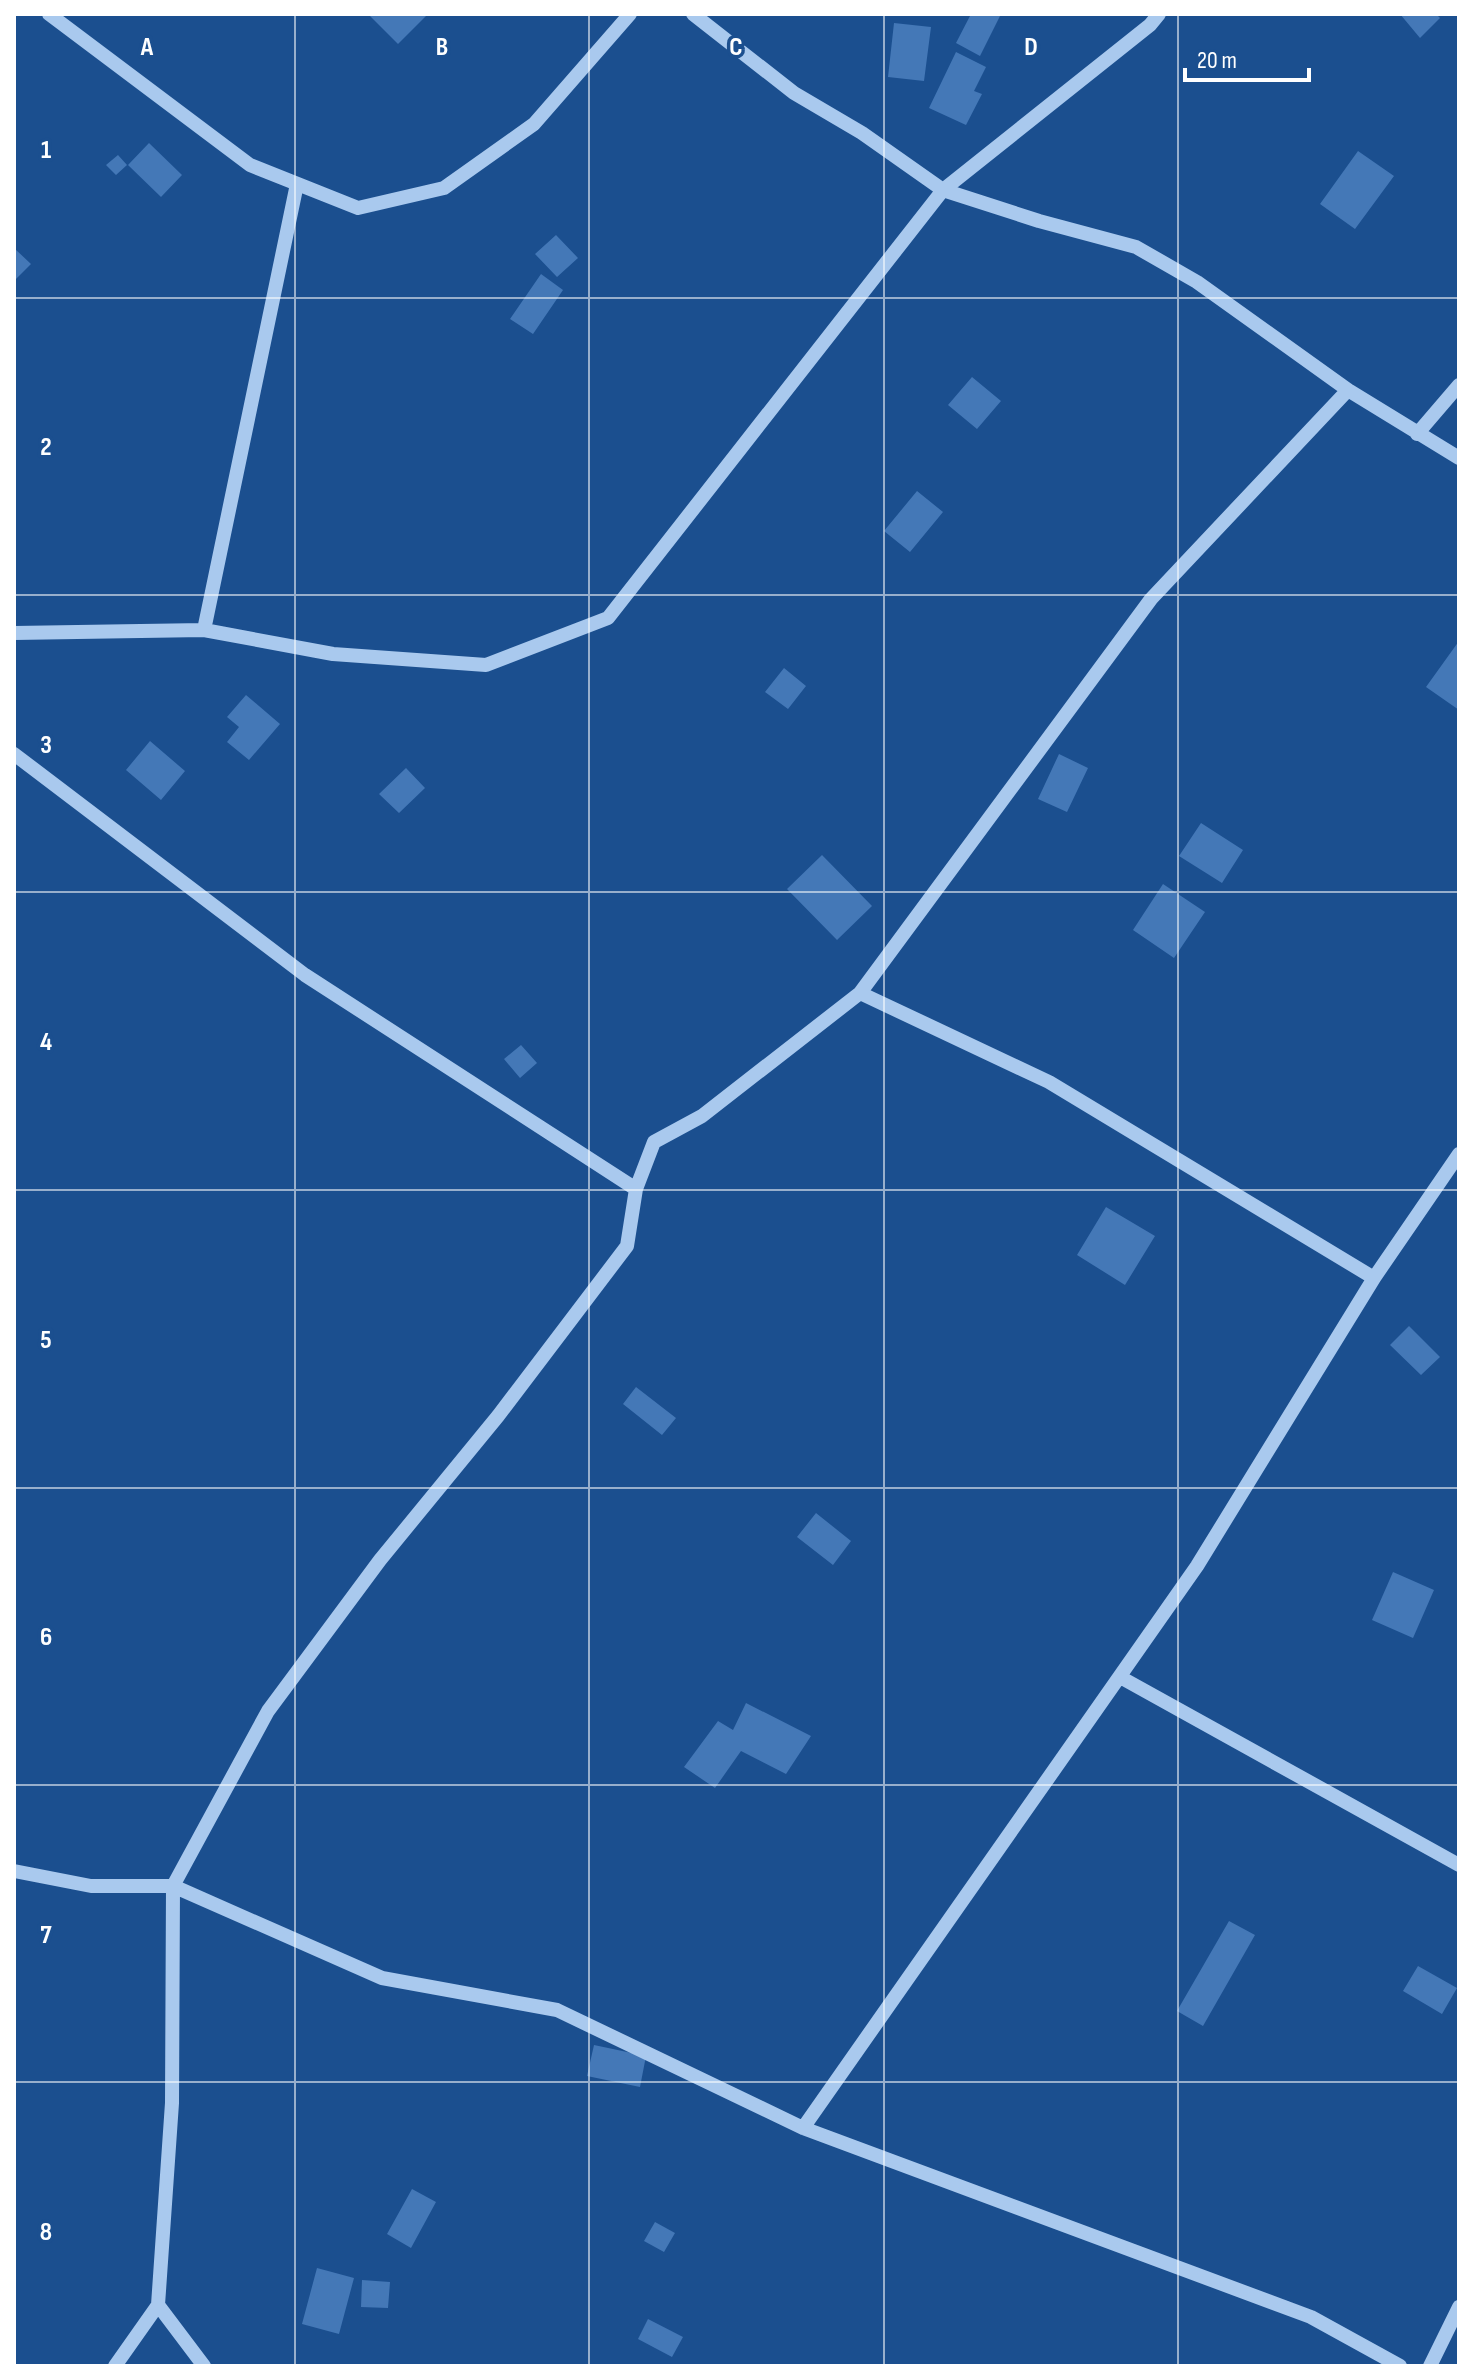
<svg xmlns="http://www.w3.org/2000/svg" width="1473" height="2380" font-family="'Sofia Sans Condensed',sans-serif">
<rect width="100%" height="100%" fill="#1b4f8f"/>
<path fill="#4478b7" d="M368 14H428L398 44Z
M971 14H1001L980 56 956 43Z
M1400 14H1436L1440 18 1420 38Z
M894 23 931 27 924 81 888 77Z
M956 52 986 67 974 91 982 94 966 125 929 108Z
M149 143 182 175 161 197 128 165Z
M1358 151 1394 176 1355 229 1320 204Z
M118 155 127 165 116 175 106 165Z
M556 235 578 258 557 277 535 254Z
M14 248 31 264 14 281Z
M541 274 563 290 533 334 510 319Z
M972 377 1001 401 977 429 948 405Z
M917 491 943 512 910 552 884 531Z
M1459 641V710L1426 687Z
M784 668 806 686 788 709 765 692Z
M246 695 280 724 249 760 227 742 239 727 227 717Z
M150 741 185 771 161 800 126 770Z
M1059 754 1088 768 1067 812 1038 799Z
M406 768 425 788 399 813 379 794Z
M1201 823 1243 850 1222 883 1179 856Z
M822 855 872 906 837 940 787 889Z
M1163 884 1205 912 1174 958 1133 930Z
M521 1045 537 1063 520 1078 504 1059Z
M1106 1207 1155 1236 1125 1285 1077 1255Z
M1409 1326 1440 1357 1421 1375 1390 1345Z
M636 1387 676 1418 662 1435 623 1404Z
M816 1513 851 1541 833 1565 797 1537Z
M1393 1572 1434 1590 1413 1638 1372 1620Z
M746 1703 811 1736 786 1774 741 1751 715 1788 684 1767 718 1721 733 1730Z
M1229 1921 1255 1935 1203 2026 1177 2011Z
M1418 1966 1457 1988 1442 2014 1403 1991Z
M594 2045 646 2056 640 2087 587 2076Z
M412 2189 436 2202 411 2248 387 2234Z
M655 2222 675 2233 664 2252 644 2241Z
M317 2268 354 2278 339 2334 302 2324Z
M362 2280 390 2282 388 2308 361 2307Z
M648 2319 683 2337 672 2357 638 2339Z"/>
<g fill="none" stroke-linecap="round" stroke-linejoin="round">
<path stroke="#a9c9ee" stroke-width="14" d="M49 14 250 165 358 208 444 188 534 124 630 14
M693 14 794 93 862 133 943 190 1039 221 1136 247 1197 282 1348 390 1459 458
M1417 434 1459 385
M204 630 297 184
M14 633 204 630 333 654 486 665 608 618 943 190 1150 25 1159 14
M14 754 305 975 636 1189
M860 993 1049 1082 1374 1278
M1120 1677 1459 1865
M14 1871 91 1886H173L382 1978 557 2010 803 2128 1311 2317 1400 2366
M803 2128 1197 1566 1374 1278 1459 1154
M158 2305 204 2366
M115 2366 158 2305 172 2103 173 1886 268 1711 380 1560 498 1416 627 1246 636 1189 654 1142 702 1116 860 993 1151 599 1348 390
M1430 2366 1459 2307"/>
</g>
<path fill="none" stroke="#fff" stroke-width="2" stroke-opacity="0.55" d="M295 14V2366M589 14V2366M884 14V2366M1178 14V2366M14 298H1459M14 595H1459M14 892H1459M14 1190H1459M14 1488H1459M14 1785H1459M14 2082H1459"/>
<g font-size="26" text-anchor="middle" font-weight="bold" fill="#fff" stroke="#1b4f8f" stroke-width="7" stroke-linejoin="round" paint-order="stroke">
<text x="147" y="55">A</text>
<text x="442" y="55">B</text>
<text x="736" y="55">C</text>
<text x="1031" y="55">D</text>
<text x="46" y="158">1</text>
<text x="46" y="455">2</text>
<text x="46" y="753">3</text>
<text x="46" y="1050">4</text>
<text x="46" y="1348">5</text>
<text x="46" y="1645">6</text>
<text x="46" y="1943">7</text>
<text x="46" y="2240">8</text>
</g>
<rect width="1473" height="2380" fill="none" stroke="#ffffff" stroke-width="32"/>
<path d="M1185 68v12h124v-12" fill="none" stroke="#ffffff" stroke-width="4"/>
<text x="1197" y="68" font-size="24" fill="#ffffff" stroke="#1b4f8f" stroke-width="6" paint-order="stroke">20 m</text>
</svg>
